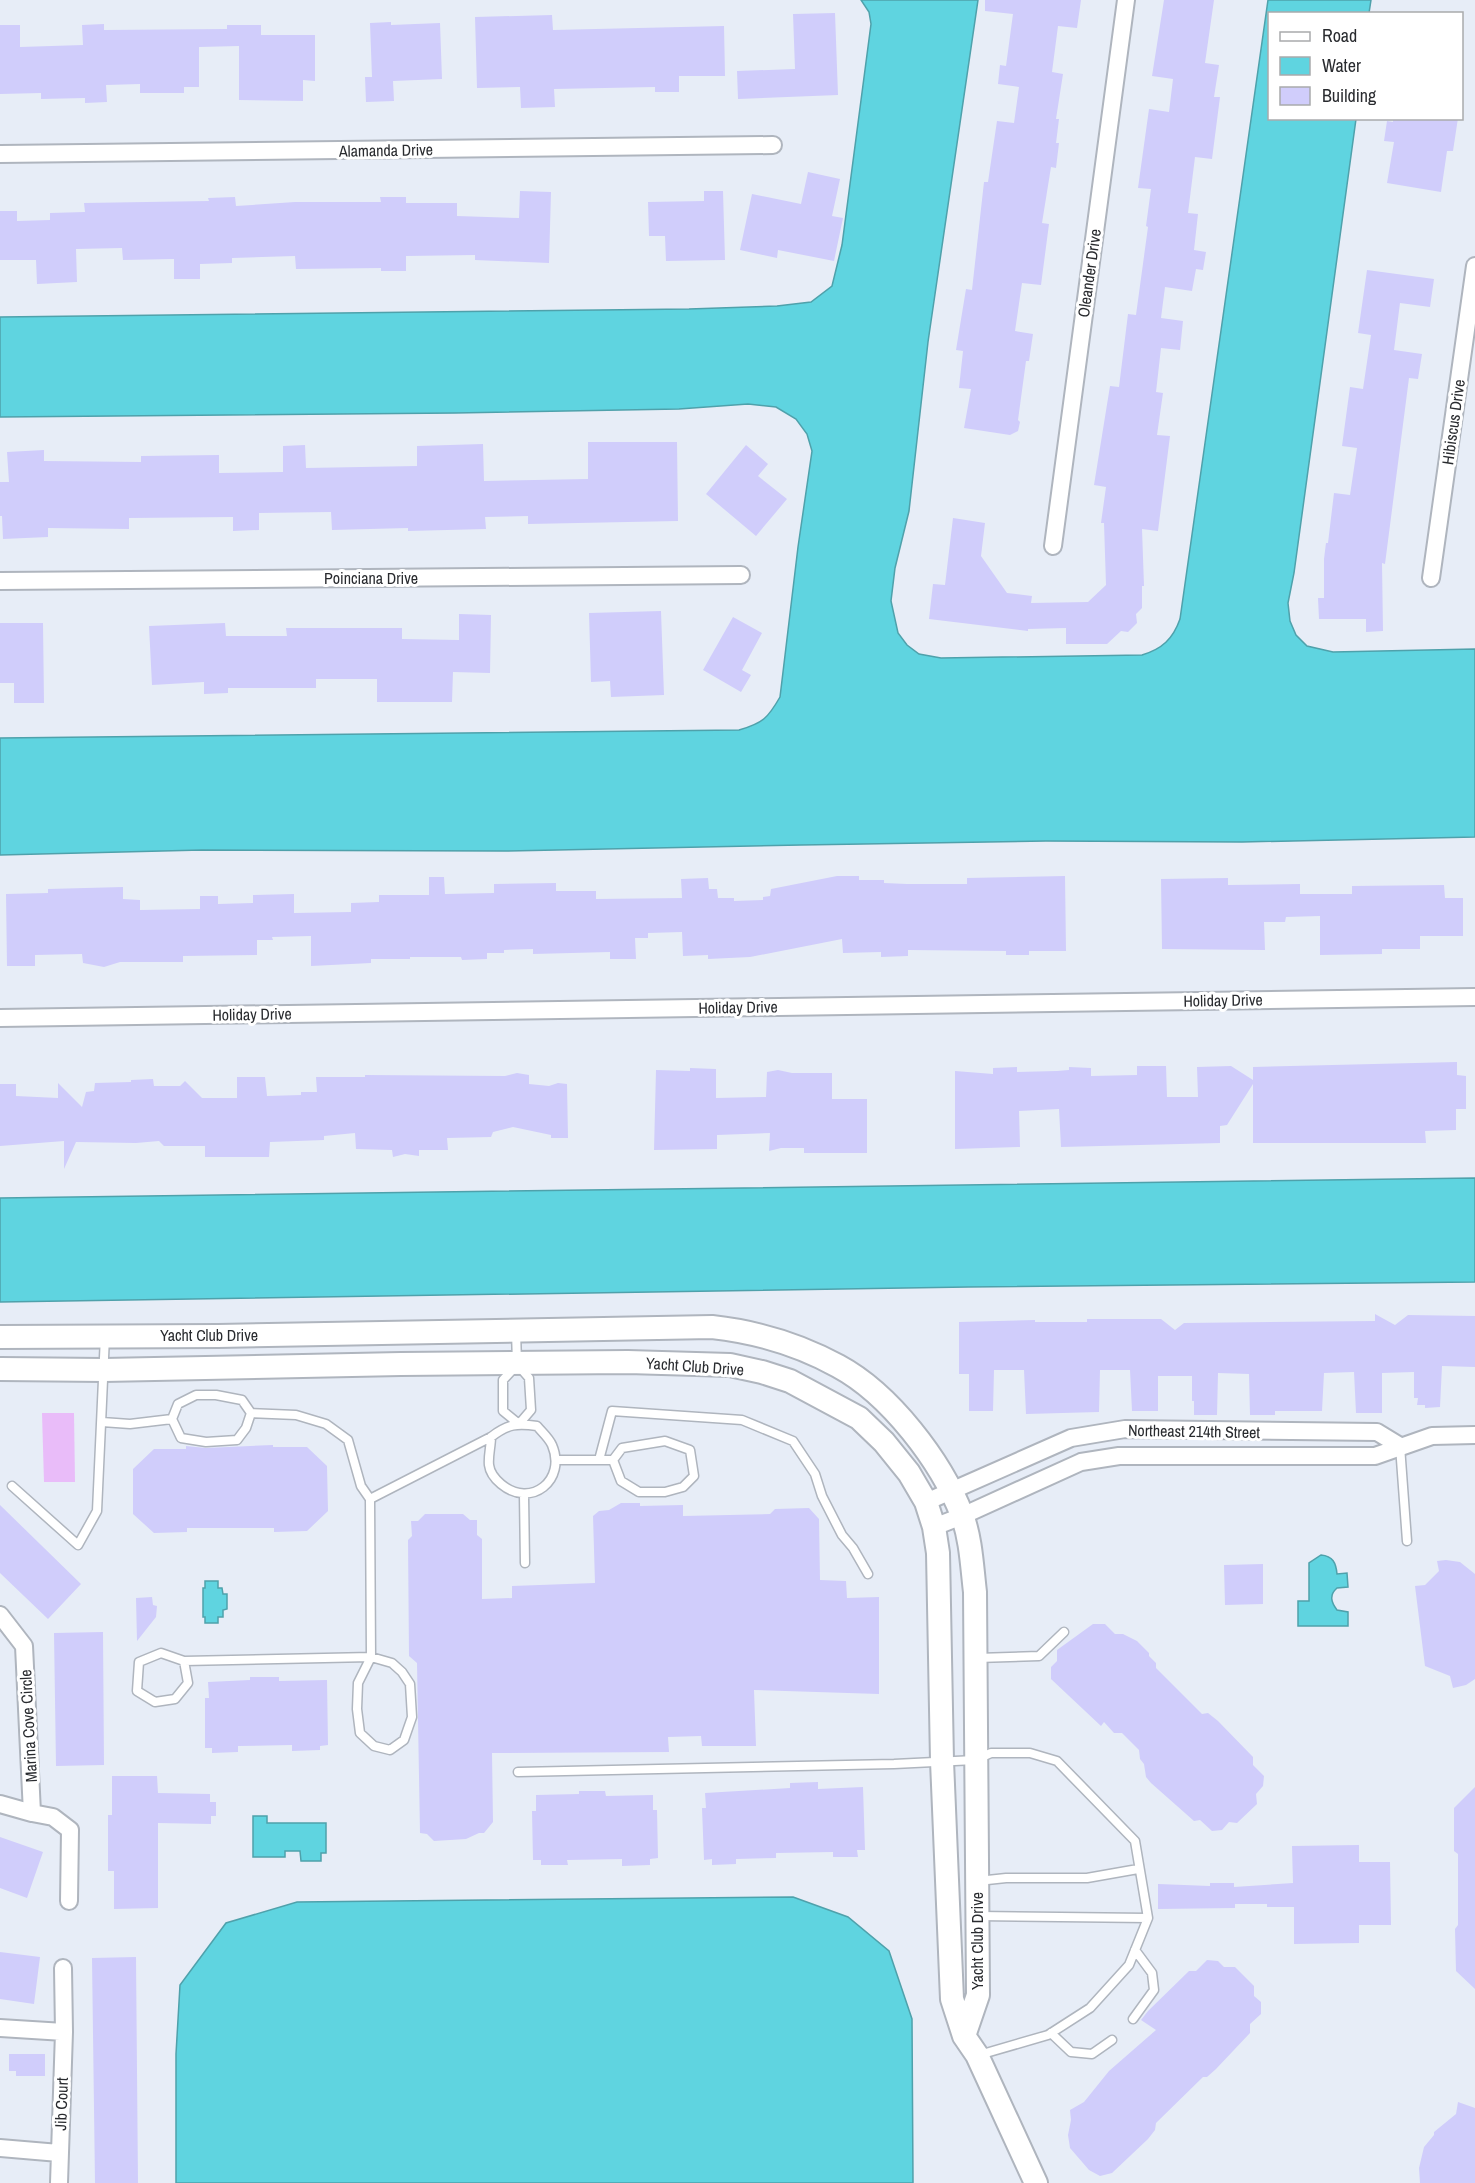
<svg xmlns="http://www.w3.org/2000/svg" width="1475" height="2183" font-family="'Archivo Narrow',sans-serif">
<rect width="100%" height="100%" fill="#e7edf7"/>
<path fill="#e9bcf9" d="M42 1413H74L75 1482H44Z"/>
<path fill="#5fd4e0" stroke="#4fa1ab" stroke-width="1.5" d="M861 0H978L928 342 909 511 895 568 891 601 898 633 907 645 919 654 941 658 1142 655C1162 649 1173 639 1180 619L1268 0H1371L1369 13 1270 14V118L1356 119 1294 573 1288 603 1290 621 1296 635 1307 646 1333 652 1475 649V837L1242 842 1046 841 801 845 504 851 202 850 0 855V738L739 730C763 723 768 718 780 697L798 547 812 451 807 434 796 419 776 407 748 404 679 409 455 413 0 417V317L689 309 777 306 811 302 832 286 842 245 871 24 869 12Z
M1475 1178V1282L968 1287 0 1302V1198Z
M1321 1555C1333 1556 1336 1563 1337 1574L1347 1573 1348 1587 1337 1588C1329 1595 1331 1602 1337 1610L1348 1612V1626H1298V1601H1309V1563Z
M205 1581H218V1588H222L223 1594H227V1609L223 1610V1617H218V1623H205V1617H203V1588H205Z
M253 1816H267V1823H326V1853H321V1861H301L300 1851H285V1857H253Z
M793 1897 848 1917 889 1951 912 2019 913 2183H176V2054L180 1985 226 1923 297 1902Z"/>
<path fill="#d0cdfb" d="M985 0H1081L1077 28 1058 26 1052 72 1063 74 1056 119H1059L1056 143H1059L1056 168 1051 167 1042 223 1049 224 1041 285 1022 283 1015 331 1033 334 1029 361H1026L1018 420 1020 422 1018 431 1010 435 964 428 971 389 959 388 963 351 956 350 966 289 972 290 984 182H988L997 121 1014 123 1019 87 998 84 1000 65 1006 66 1013 14 985 11Z
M1164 0H1214L1205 63 1219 65 1214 97H1220L1212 159 1195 157 1188 213 1198 214 1194 250 1206 252 1203 270 1196 269 1192 291 1165 287 1161 318 1183 321 1180 350 1161 348 1156 392 1163 393 1157 435 1170 436 1158 531 1142 529 1144 586H1142V608L1136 614 1137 623 1128 632 1121 631 1107 644H1066V628L1028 629V631L929 619 933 584 945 585 953 518 985 523 981 556 1007 593 1032 596 1031 603 1088 602 1106 585 1104 523H1101L1106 487 1094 485 1110 386 1119 387 1128 314 1136 315 1148 227 1146 226 1151 189 1138 188 1149 109 1169 112 1173 79 1152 76Z
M835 13 838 95 738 99 737 71 795 69 793 14Z
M552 15 553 30 724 26 725 76H679V92H655V87L554 89 555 107 521 108 520 87 477 88 475 17Z
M391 22V25L440 23 442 79 393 81 394 101 366 102 365 77H372L370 23Z
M104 24V30L227 29V25H261V35H315V81L303 80V101L239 100V46L199 47V87H184V93H140V84L106 85 107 102 85 103V98L41 99V93L0 94V25H20V47L83 45 82 25Z
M1393 118H1458L1453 151H1447L1441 192 1387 183 1394 142 1384 141 1387 121 1393 122Z
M808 172 840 179 832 216 843 218 834 261 778 250 777 258 740 250 752 194 801 204Z
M520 191 551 192 549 263 475 260V255L406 256V271H381V268L296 269 295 256 232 258V263L200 264V279H174V259L123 260 122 248 76 249 77 282 37 284 36 260H0V211H17V221L50 220V213L85 212 84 203 209 201 208 198 235 197 236 206 295 202H381L380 197H406V203H457V216L519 218Z
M704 191H723L725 260 666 261 665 236H649L648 202 704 201Z
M1367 270 1434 279 1430 307 1400 303 1394 350 1422 354 1418 379 1409 378 1385 564 1382 563 1383 631 1366 632V619H1319L1318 598H1324V559L1326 543H1328L1334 493 1350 495 1357 448 1342 446 1350 387 1363 389 1371 335 1358 333Z
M588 442H677L678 521 528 524V516L485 517 486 529 408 531V528L332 530 331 512 259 513V530L233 531V517L129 518V529L48 528V537L3 539 2 516H0V482H9L7 452 44 450V461L141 462V456L219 455V473L283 472V446L305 445 306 468 417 466V446L483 444 484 481 588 479Z
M746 445 768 464 758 476 787 499 756 536 706 494Z
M661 611 664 695 611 697 610 681 591 682 589 613Z
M459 614 491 615 490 673 453 672 452 702H377V679H316V688H228V693L204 694V682L152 685 149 626 225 623 226 636H287L286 628H402V639L459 640Z
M733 617 762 633 742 670 751 675 741 692 703 670Z
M0 623H43L44 703H14V683H0Z
M837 876H859V880H884V883L907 884H967V878L1065 876 1066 951H1029V955H1006V951L908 950V956L881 957V952L843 953 842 939 750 957 708 959V955L683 956 682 932 648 933V938H635L636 959H610V952L533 954V949L504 950V953H487V959L462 960 461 957H410V959H371V963L311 966V936L272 937 273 940H257V955L183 956V962H120L104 967 83 963 82 954 35 955V966H7L6 894 48 893V889L123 887V899L140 900V910L200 909V896H218V904L253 903V895L294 894V913L351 912V903L379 902V895H429V877H444L445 894 494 893V884L556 883V891H596V899L682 898 681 879 708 878 709 889H717L718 898H734V901L763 900V897L770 896 771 889Z
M1228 878V885L1300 884V894H1352V886L1444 885 1445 898H1463V936H1420V949H1382V954L1320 955V916L1286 917 1285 922H1264L1265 950 1162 949 1161 879Z
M1457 1062V1075L1466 1076V1109H1456V1130L1425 1131 1426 1143H1253V1084L1227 1125 1220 1126V1143L1061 1147 1059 1109 1019 1111 1020 1147 955 1149V1071L993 1074V1068L1017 1067V1072L1057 1071 1069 1070V1067L1091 1068V1076L1137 1075V1066H1166L1167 1097H1198L1197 1067 1231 1066 1253 1080V1067Z
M690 1068 716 1069V1098L766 1097 767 1072 778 1070 792 1073H832V1099H867V1153H804V1148H781L769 1151 770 1133 717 1135V1149L654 1150 656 1070 690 1071Z
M517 1073 529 1075V1084L549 1086 558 1083 567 1084 568 1138H551V1135L513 1127 493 1132 491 1137 447 1138 448 1150H419V1156L405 1154 393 1157 392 1150 356 1149 355 1133 324 1136V1140L270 1142 269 1157H205V1146H164L159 1141 136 1143 76 1142 64 1169V1141L0 1146V1084H16V1096L58 1098V1083L82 1107 86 1092 94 1091 95 1083 131 1082V1080L153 1079 154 1086H180L185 1081 202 1098H237V1077H265L267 1096 301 1095V1092H317L316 1077H365V1075L505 1076Z
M1375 1314 1395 1325 1408 1315 1475 1316V1367L1442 1366 1440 1407 1425 1408V1405H1417L1418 1398H1414V1372L1382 1373V1413H1356L1354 1372 1324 1373 1322 1411H1275V1415H1250L1249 1374 1218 1373 1217 1415H1194V1401H1192V1376H1158V1411H1132L1130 1370H1100L1099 1412 1026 1414 1024 1370H994L993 1411H969V1374H959V1322L1035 1320V1322H1087V1319H1161L1175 1330 1184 1323 1375 1321Z
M273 1445V1447H307L327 1466 328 1511 307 1531 274 1532V1528H187V1532L154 1533 133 1514V1469L154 1449H186V1446L206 1448Z
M621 1503H640V1506L683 1505V1516L770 1514 775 1509 809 1508 819 1519 820 1580 846 1581 847 1598 879 1597V1694L754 1690 756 1746H702L701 1736 668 1737 669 1752 492 1753 493 1822 484 1833H479L466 1839 434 1841 427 1834 420 1833 417 1663 409 1656 408 1540 412 1536 411 1521H418L425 1514H463L470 1520H477V1535L482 1539V1599L512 1598V1586L595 1583 593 1516 599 1511 609 1510Z
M0 1505 81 1584 48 1619 0 1573Z
M1446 1560 1460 1562 1475 1574V1679L1466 1685 1453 1688 1450 1676 1425 1666 1415 1586 1425 1585 1439 1571 1437 1561Z
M1263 1564V1604L1225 1605 1224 1565Z
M152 1597 153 1605 157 1606 156 1617 137 1641 136 1598Z
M1093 1624H1105L1115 1634H1123L1137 1641 1149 1653V1656L1156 1663V1668L1202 1714 1208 1713 1218 1721 1253 1757V1765L1264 1776 1263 1786 1256 1794 1257 1804 1237 1823 1229 1822 1222 1830 1212 1831 1200 1820 1194 1821 1151 1783 1146 1777 1144 1764 1140 1759 1139 1750 1122 1733H1114L1104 1722 1101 1726 1051 1679V1667L1057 1661V1650Z
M103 1632 104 1765 56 1766 54 1633Z
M250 1677H279V1681L327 1680 328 1745 320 1746V1750L292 1751V1745L238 1746V1752L212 1753V1748H205V1698H209L208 1682 250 1680Z
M112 1776H157L158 1793 210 1794V1802H216V1816H211V1824L158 1823V1908L114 1909V1871H108V1815H112Z
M818 1782V1789L863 1787 865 1850H857L858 1857H833V1852L776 1853V1858L736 1859V1864L712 1865V1859L704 1860 702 1808H706L705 1793 790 1788V1783Z
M1475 1787V1989L1456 1971 1455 1929 1458 1925V1854L1454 1851V1808Z
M579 1791H605L606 1796 653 1795V1810H657L658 1858 650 1859V1865L622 1866V1859L567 1860 568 1865H541V1860H533L532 1811H536V1795L579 1794Z
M0 1837 43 1852 27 1898 0 1888Z
M1359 1845V1862H1390L1391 1925H1359V1943L1294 1944V1907H1267V1904H1235V1908L1158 1909V1884L1210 1886V1883H1234V1887L1293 1883 1292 1846Z
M0 1952 40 1957 34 2004 0 1999Z
M136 1957 138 2183H95L92 1958Z
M1207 1960 1218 1961 1224 1967H1235L1254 1986V1996L1261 2002V2014L1250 2024V2033L1216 2069 1207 2077H1203L1156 2123 1155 2130 1148 2139 1112 2173 1100 2176 1089 2170 1070 2148 1068 2135 1071 2120 1070 2110 1084 2102 1109 2071 1156 2030 1141 2020 1148 2011 1189 1971H1196Z
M9 2054H45V2076H16V2071H9Z
M1458 2102 1475 2108V2183H1420L1419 2168 1424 2147 1434 2135V2132L1456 2114Z"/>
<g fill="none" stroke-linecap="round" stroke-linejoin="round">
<g stroke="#afb5be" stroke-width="11">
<path id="lane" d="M516 1331 517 1364 529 1378 531 1410 519 1424
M515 1367 503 1380V1411L519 1424
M196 1395H216L242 1400 251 1413 246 1428 237 1440 206 1442 181 1438 172 1419 178 1404Z
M251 1413 296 1415 326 1424 348 1440 361 1486 370 1499
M102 1422 130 1424 172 1419
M1400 1446 1407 1541
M556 1460H613L621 1481 639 1492H665L683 1487 694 1476 690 1450 665 1441 622 1448 613 1460
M599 1460 612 1411 742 1420 793 1441 815 1474 822 1496 842 1535 853 1548 868 1574
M12 1486 78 1545 97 1511 105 1336
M524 1495 525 1563
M371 1657 392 1663 402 1672 410 1684 412 1717 404 1740 390 1750 374 1746 360 1733 357 1709 358 1683Z
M977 1658 1039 1656 1064 1632
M184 1661 188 1683 175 1699 155 1702 137 1691 139 1662 161 1653 184 1661 371 1657 370 1499 491 1437C508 1424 517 1423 537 1426 542 1432 549 1438 552 1445 567 1480 531 1509 501 1484 495 1479 490 1473 489 1465 488 1456 491 1446 491 1437
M518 1772 894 1764 975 1760 991 1753H1030L1057 1761 1135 1841 1148 1918 1129 1965 1090 2008 1048 2035 979 2055
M978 1881 1006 1878H1087L1138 1869
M978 1916 1148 1918
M1133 2019 1154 1990 1152 1973 1135 1950
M1051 2033 1071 2052 1092 2054 1112 2040"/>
</g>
<g stroke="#afb5be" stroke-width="20">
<path id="street" d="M0 154 773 145
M1053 546 1126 0
M1431 578 1475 266
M0 581 741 575
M0 1018 1475 997
M926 1502 1071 1438 1125 1429 1377 1432 1400 1446
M934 1527 962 1516 1081 1462 1119 1456H1375L1432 1436 1475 1435
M0 1615 24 1646 32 1813 0 1804
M32 1813 53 1817 70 1830 69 1901
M0 2028 64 2032
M0 2148 59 2153
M59 2183 64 2032 63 1968"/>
</g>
<g stroke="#afb5be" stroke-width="26">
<path id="secondary" d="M0 1337 218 1336 712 1327C757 1332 798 1344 838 1366 890 1394 941 1461 962 1515 971 1539 972 1567 975 1592L978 1995 964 2036
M0 1369 104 1370 401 1364 628 1362 730 1365 762 1372 790 1381 859 1418 884 1442 909 1473 926 1502 934 1527 938 1553 942 1761 952 1999 964 2036 977 2055 1036 2183"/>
</g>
<use href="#lane" stroke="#fff" stroke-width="8"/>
<use href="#street" stroke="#fff" stroke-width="16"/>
<use href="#secondary" stroke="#fff" stroke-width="22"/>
</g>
<g text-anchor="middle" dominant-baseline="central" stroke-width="6" stroke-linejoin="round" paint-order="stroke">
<g font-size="16" fill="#292b2f" stroke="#fff">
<text transform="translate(386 150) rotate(-1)">Alamanda Drive</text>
<text transform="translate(1089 273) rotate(-82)">Oleander Drive</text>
<text transform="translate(1453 422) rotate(-82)">Hibiscus Drive</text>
<text x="371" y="578">Poinciana Drive</text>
<text transform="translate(1223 1000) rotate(-1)">Holiday Drive</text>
<text transform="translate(738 1007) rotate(-1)">Holiday Drive</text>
<text transform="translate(252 1014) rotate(-1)">Holiday Drive</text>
<text x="209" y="1335">Yacht Club Drive</text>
<text transform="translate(695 1366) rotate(4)">Yacht Club Drive</text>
<text transform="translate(1194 1431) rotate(1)">Northeast 214th Street</text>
<text transform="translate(28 1726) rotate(-93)">Marina Cove Circle</text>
<text transform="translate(977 1941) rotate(-90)">Yacht Club Drive</text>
<text transform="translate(61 2104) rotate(-88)">Jib Court</text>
</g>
</g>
<rect x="1268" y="12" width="195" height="108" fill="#ffffff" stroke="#a9aaac" stroke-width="1.5"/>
<rect x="1280" y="32" width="30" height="9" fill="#ffffff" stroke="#a9aaac" stroke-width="1.5"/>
<text x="1322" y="42" font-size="18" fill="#292b2f">Road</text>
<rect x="1280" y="57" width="30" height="18" fill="#5fd4e0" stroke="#a9aaac" stroke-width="1.5"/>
<text x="1322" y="72" font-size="18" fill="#292b2f">Water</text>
<rect x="1280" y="87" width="30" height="18" fill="#d0cdfb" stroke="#a9aaac" stroke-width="1.5"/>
<text x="1322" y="102" font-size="18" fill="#292b2f">Building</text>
</svg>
